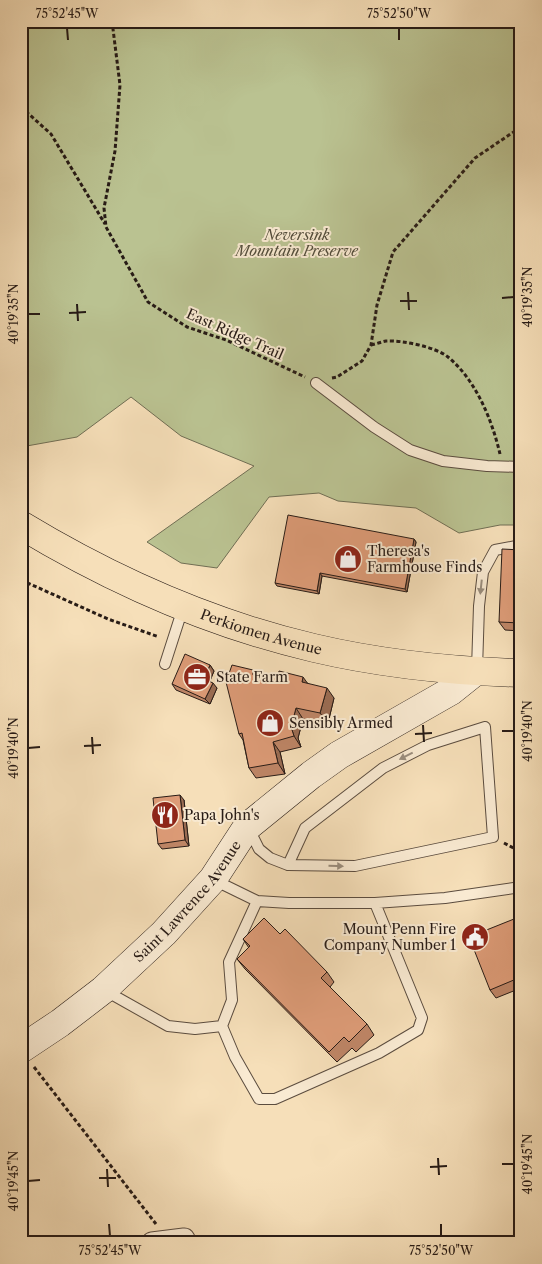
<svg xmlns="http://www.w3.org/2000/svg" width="542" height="1264" font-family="'Libre Caslon Text',serif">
<rect width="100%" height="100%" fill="#f6dfb9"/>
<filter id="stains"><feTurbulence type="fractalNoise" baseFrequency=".004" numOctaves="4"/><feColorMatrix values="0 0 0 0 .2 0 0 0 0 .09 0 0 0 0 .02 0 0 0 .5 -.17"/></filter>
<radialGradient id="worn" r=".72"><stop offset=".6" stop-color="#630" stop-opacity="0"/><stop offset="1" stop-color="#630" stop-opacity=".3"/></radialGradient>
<path fill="#bac291" stroke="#706e54" d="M21 21H521V525H500L459 533 416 508 338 501 319 493 269 497 217 568 181 563 147 542 254 466 181 436 131 397 77 437 21 447Z"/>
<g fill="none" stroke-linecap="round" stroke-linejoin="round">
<g stroke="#5b4c3f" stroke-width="12">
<path id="service" d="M316 383 374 427 410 450 443 461 487 466 521 467
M165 664 183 608
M477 669 479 606 483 572 495 550 521 545
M249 829 259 849 270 858 288 865 355 866 493 837 485 727 428 745 383 768 305 828 288 865
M214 880 257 901 289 903H375L445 898 521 887
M104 990 168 1026 195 1029 222 1026 232 1000 229 962 257 901
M222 1026 235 1057 259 1099H275L379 1053 418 1030 422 1018 375 903"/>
</g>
<g stroke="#5b4c3f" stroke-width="23">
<path id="minor" d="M152 1243 184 1239 186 1243"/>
</g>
<g stroke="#271b16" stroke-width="29">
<g id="secondary">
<path id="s1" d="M21 1049 60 1023 103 990 164 933 213 879 247 827 311 775 339 755 451 691 476 671"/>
</g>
</g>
<g stroke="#271b16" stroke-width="29">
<g id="primary">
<path id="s2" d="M21 525C112 580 211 624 314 648 382 664 451 671 521 673"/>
</g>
</g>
<path stroke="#271b16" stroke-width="3" stroke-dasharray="4 2.5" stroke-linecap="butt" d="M112 21 120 85 115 151 104 208 106 227 148 302 187 327 226 340 305 377
M21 107 51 134 105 224
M371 345C376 344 381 342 386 341 402 340 436 347 448 357 476 380 492 420 500 454
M332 378 337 377 362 361 371 345 377 305 393 252 475 158 521 127
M21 580 108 619 159 637
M504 843 521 852
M34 1067 156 1224"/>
<use href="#service" stroke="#f9ead2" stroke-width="10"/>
<use href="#minor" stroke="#f9ead2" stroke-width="21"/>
<use href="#secondary" stroke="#f9ead2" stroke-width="28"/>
<use href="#primary" stroke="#f6dfb9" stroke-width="28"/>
</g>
<path fill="#bf8667" stroke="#271b16" d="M414 539 416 542 407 592 322 576 319 594 277 586 275 583Z
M521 550V631L505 630 499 622Z
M210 665 214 671 210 681 217 688 210 704 176 690 172 684Z
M256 675 307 683 334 698 328 723 303 719 298 738 301 747 280 752 285 774 256 778 249 768 243 740 239 734Z
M184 800 189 846 162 849 158 844Z
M521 920V988L496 998 490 990Z
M280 934 327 972 334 982 330 987 367 1024 374 1035 356 1052 352 1048 337 1062 245 969 237 959 249 948 243 939Z"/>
<path fill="#9b6d54" stroke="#271b16" d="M414 539 416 542 407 592 405 589Z
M320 573 322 576 319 594 317 591Z
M210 665 214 671 208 685 204 679Z
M303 677 311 688 302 682Z
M213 683 217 688 210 704 205 699Z
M327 688 334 698 328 723 320 713Z
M296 708 303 719 298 738 301 747 294 736 291 727Z
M273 742 280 752 285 774 278 763Z
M180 795 184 800 189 846 185 840Z"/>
<path fill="#de9c78" stroke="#271b16" d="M288 515 414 539 405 589 320 573 317 591 275 583Z
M502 549 521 550V623L499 622Z
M185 654 210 665 204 679 213 683 205 699 172 684Z
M232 665 253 670V675L278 676 279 671 303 677 302 682 327 688 320 713 296 708 291 727 294 736 273 742 278 763 249 768 242 733 239 734 226 682Z
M521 704V828H520L517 705Z
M180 795 185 840 158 844 153 798Z
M519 917 521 922V977L490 990 469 937Z
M264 918 280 934 285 929 327 972 321 978 367 1024 349 1042 344 1037 329 1052 237 959 250 946 243 939Z"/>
<defs><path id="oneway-solid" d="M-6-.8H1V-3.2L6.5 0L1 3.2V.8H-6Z" transform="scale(1.25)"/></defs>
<g fill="#9a8d7d">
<use href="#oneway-solid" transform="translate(481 587) rotate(96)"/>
<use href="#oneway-solid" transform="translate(406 756) rotate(153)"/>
<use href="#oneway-solid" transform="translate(336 866) rotate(1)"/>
</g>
<path fill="none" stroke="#271b16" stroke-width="2" d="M67 28 68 40M399 28V40M408 292 409 310M502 298 514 297M400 301H417M77 304 78 321M69 313 86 312M28 314H40M423 725 424 742M502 731H514M415 734 432 733M92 737 93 754M84 746 101 745M28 748 40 747M438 1158 439 1175M502 1164H514M430 1167 447 1166M107 1169 108 1187M99 1178H116M28 1181 40 1180M109 1224 110 1236M441 1224V1236"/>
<defs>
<g id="shop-disc" transform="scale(1.4375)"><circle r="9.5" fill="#8f2418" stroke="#f9ead2"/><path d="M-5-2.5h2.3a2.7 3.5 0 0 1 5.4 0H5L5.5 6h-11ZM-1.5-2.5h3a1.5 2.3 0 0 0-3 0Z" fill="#fff"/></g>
<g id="office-disc" transform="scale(1.4375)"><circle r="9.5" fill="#8f2418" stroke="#f9ead2"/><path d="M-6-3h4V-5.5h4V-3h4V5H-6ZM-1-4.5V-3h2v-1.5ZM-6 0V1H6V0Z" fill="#fff"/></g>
<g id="restaurant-disc" transform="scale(1.4375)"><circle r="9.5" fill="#8f2418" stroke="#f9ead2"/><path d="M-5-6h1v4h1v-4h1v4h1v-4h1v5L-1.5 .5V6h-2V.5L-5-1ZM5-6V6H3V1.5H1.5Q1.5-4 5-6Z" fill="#fff"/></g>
<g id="civic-disc" transform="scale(1.4375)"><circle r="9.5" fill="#8f2418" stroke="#f9ead2"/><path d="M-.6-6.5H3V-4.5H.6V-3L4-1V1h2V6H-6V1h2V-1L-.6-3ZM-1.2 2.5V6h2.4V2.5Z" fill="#fff"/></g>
</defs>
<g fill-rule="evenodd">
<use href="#shop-disc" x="348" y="559"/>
<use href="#office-disc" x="197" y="677"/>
<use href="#shop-disc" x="270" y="723"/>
<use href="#restaurant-disc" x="165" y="815"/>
<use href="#civic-disc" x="475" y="937"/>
</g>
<g text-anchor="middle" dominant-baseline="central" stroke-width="4" stroke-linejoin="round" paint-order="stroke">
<g font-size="14" font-style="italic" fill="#534d3b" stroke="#f9ead2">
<text x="297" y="235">Neversink<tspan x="297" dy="16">Mountain Preserve</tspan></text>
</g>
<g font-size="14" fill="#271b16" stroke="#f9ead2">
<text transform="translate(235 334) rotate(24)">East Ridge Trail</text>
<text stroke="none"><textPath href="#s2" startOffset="264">Perkiomen Avenue</textPath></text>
<text stroke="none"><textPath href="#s1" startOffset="224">Saint Lawrence Avenue</textPath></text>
</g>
<g font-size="14" fill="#271b16" stroke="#f9ead2" text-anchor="start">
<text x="367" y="551">Theresa's<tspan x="367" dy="16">Farmhouse Finds</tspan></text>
<text x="216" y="677">State Farm</text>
<text x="289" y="723">Sensibly Armed</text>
<text x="184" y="815">Papa John's</text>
<text x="456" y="929" text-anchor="end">Mount Penn Fire<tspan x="456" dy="16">Company Number 1</tspan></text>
</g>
</g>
<rect width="542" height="1264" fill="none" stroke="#f6dfb9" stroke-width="55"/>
<rect x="28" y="28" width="486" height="1208" fill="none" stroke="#271b16" stroke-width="2"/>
<g font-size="12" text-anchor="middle" fill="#271b16">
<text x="67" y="18">75°52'45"W</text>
<text x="399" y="18">75°52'50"W</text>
<text transform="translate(528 297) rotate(-90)" y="4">40°19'35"N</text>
<text transform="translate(14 314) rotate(-90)" y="4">40°19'35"N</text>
<text transform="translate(528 731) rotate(-90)" y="4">40°19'40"N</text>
<text transform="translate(14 748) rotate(-90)" y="4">40°19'40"N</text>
<text transform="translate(528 1164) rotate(-90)" y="4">40°19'45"N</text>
<text transform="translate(14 1181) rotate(-90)" y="4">40°19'45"N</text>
<text x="110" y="1255">75°52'45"W</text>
<text x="441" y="1255">75°52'50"W</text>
</g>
<rect width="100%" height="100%" filter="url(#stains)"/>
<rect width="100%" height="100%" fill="url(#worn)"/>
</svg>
